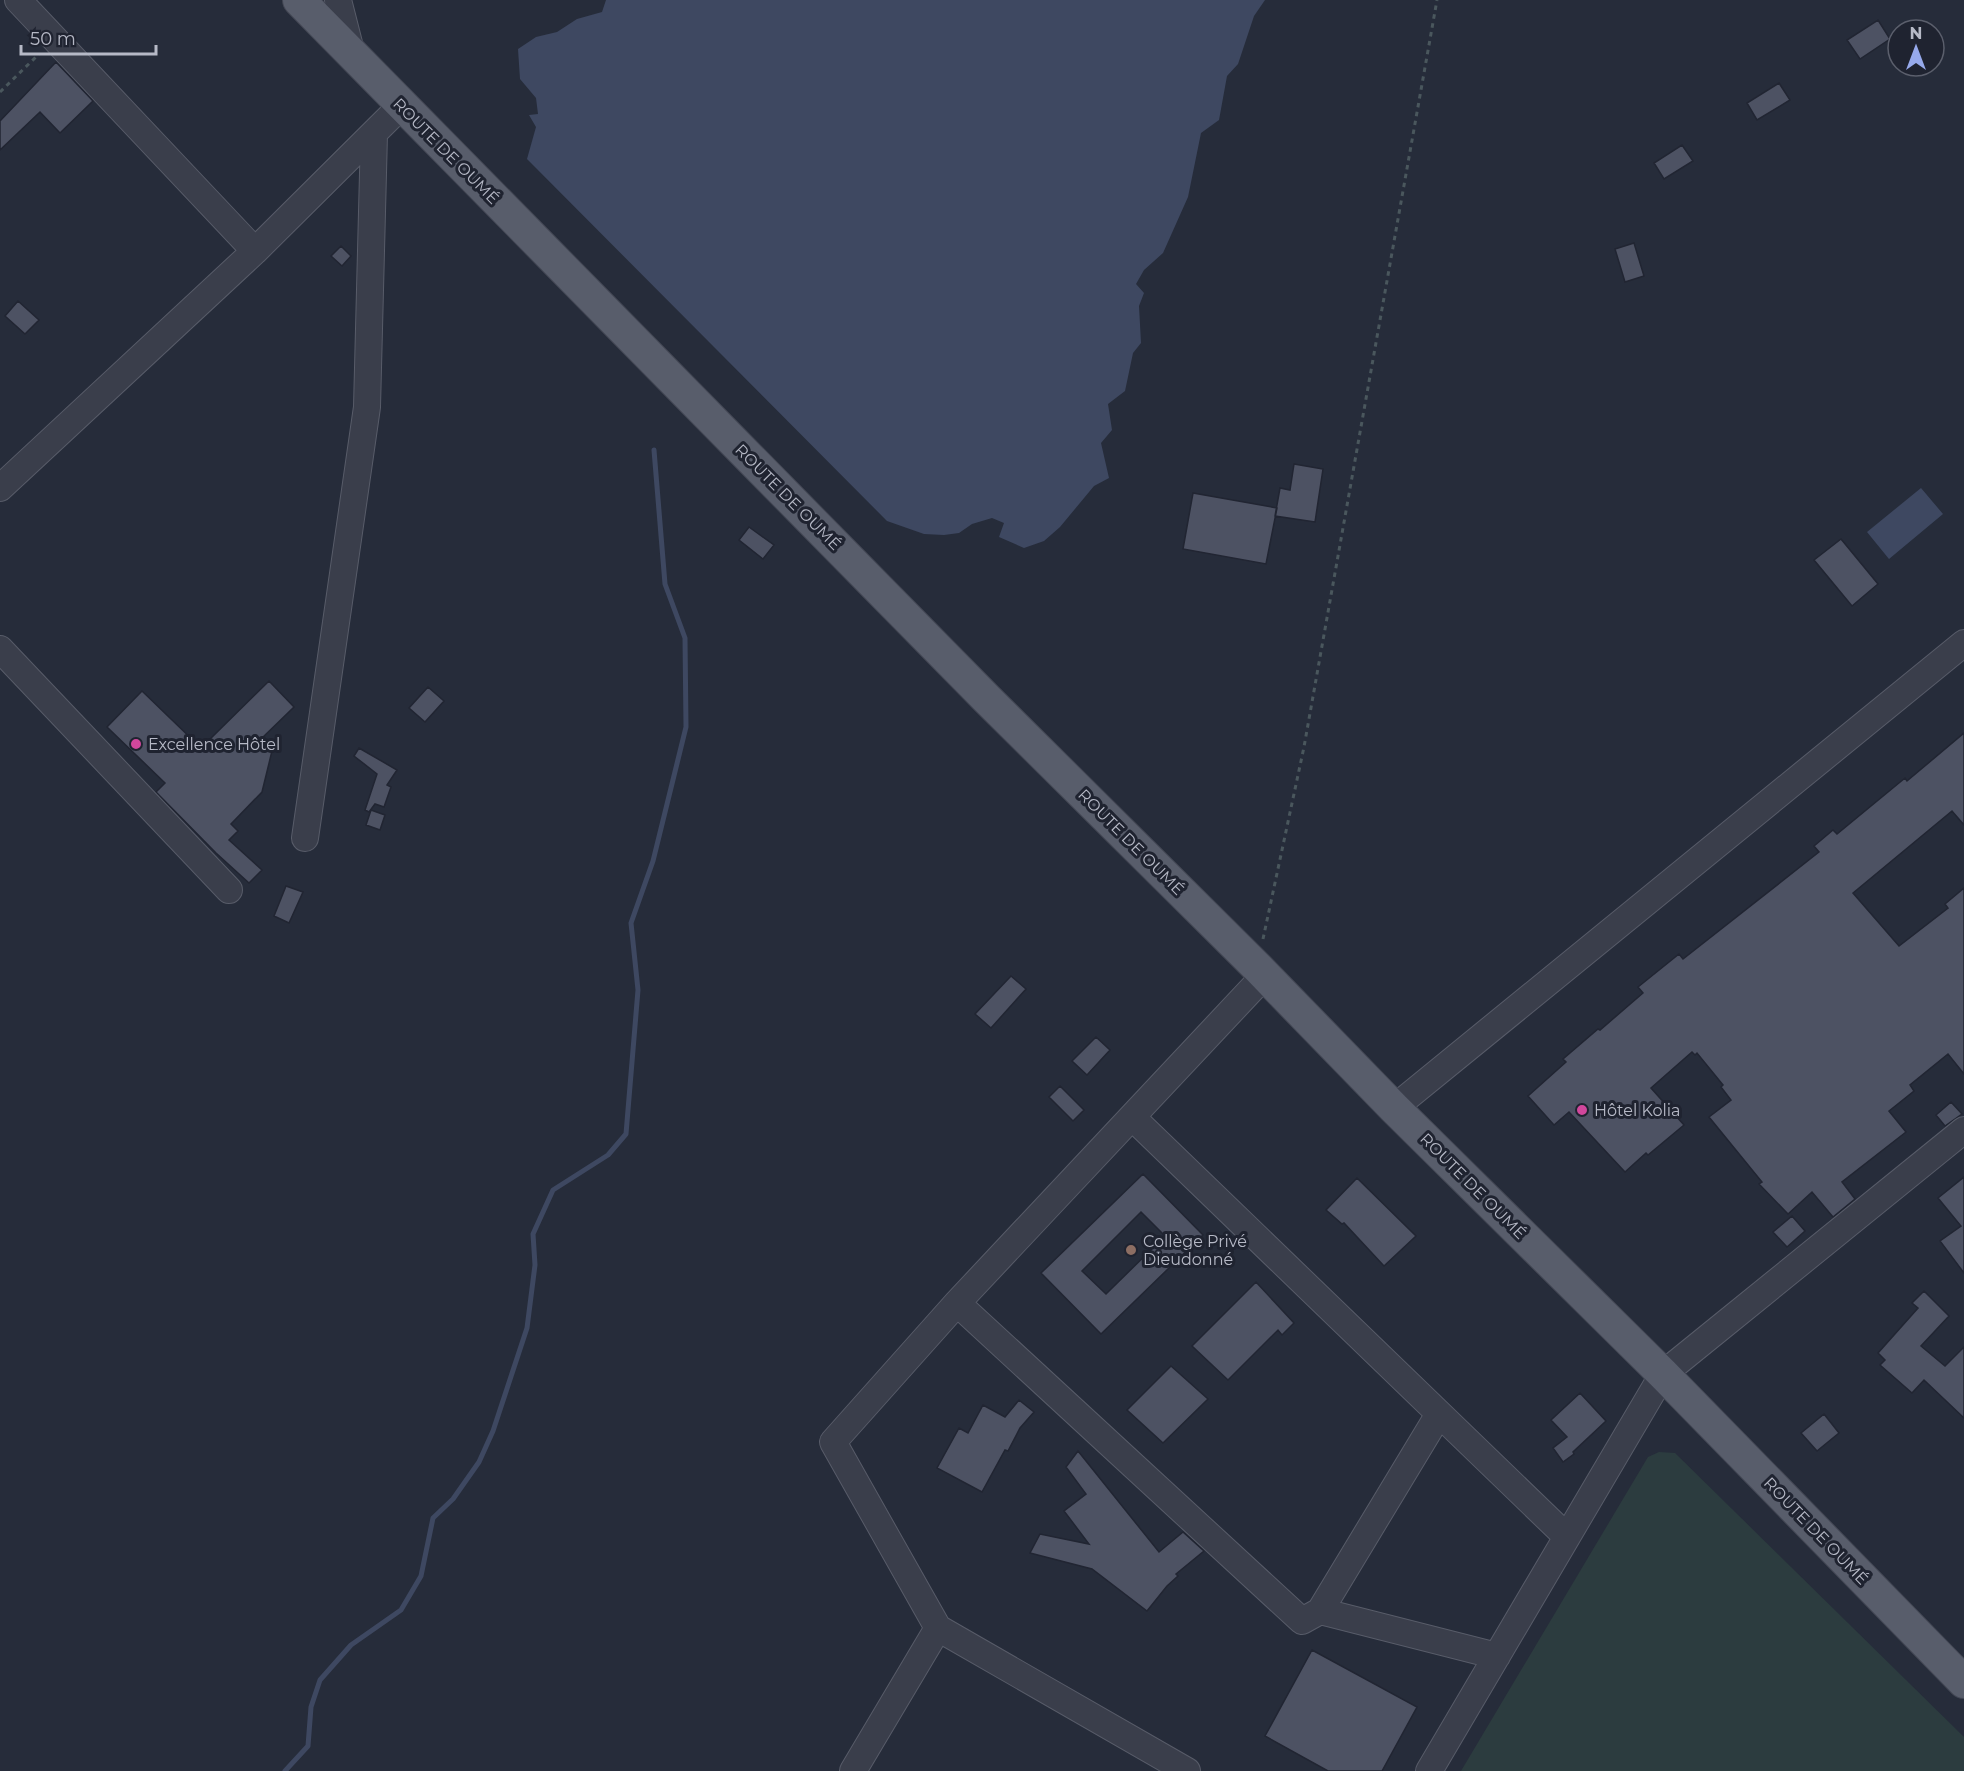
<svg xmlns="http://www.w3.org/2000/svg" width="1964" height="1771" font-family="Montserrat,sans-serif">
<rect width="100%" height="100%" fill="#262c3a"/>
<path fill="#2c3c3f" d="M1659 1452 1675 1453 1964 1737V1771H1461L1648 1457Z"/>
<path fill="#3e4861" d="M606 0H1265L1254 16 1238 64 1227 76 1219 120 1201 133 1188 197 1163 253 1144 270 1136 284 1144 293 1139 306 1141 343 1133 353 1125 391 1108 404 1112 430 1101 443 1109 478 1094 486 1060 527 1044 541 1024 548 999 537 1004 523 992 518 972 524 959 533 944 535 924 534 887 521 527 159 536 127 529 115 538 114 536 98 520 79 518 49 536 37 557 32 577 19 602 12Z
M1921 488 1943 514 1889 559 1867 532Z"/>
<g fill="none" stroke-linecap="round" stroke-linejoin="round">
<path stroke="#3e4861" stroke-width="5" d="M285 1771 308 1746 311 1707 320 1680 351 1645 401 1610 421 1576 433 1518 453 1499 479 1462 493 1431 527 1328 535 1265 533 1234 553 1190 608 1155 626 1134 638 990 631 923 653 861 686 727 685 638 665 584 654 450"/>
</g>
<path fill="#4d5263" stroke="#212532" stroke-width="1.5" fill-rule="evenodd" d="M1878 20 1890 39 1860 59 1847 40Z
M56 62 93 101 60 133 40 112 0 150V121Z
M1779 83 1790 100 1757 120 1747 103Z
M1682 145 1693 161 1664 179 1654 163Z
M1634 243 1644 276 1625 282 1615 249Z
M341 246 351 256 342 266 331 256Z
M18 301 39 320 25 334 5 316Z
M1294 464 1323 469 1315 522 1275 516 1280 488 1290 490Z
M1193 493 1277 508 1266 564 1183 549Z
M749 527 774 545 763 559 739 540Z
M1841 539 1878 584 1852 606 1814 560Z
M269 681 294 707 261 739 272 751 262 792 231 824 238 831 229 840 262 870 249 883 216 853 156 792 165 783 107 727 142 691 201 748Z
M428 687 444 701 425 722 409 708Z
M1964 733V825L1952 811 1853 893 1899 946 1948 908 1945 904 1964 888V1074L1948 1054 1910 1085 1914 1091 1889 1111 1906 1132 1842 1182 1855 1199 1833 1217 1812 1192 1788 1214 1759 1184 1762 1182 1709 1117 1731 1100 1721 1087 1723 1085 1697 1053 1695 1055 1692 1052 1651 1088 1684 1125 1648 1155 1646 1153 1625 1172 1569 1112 1554 1125 1528 1096 1566 1062 1563 1059 1598 1029 1600 1030 1643 993 1638 987 1679 954 1683 959 1819 852 1814 846 1833 830 1837 834 1905 778 1907 781Z
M359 748 397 770 387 785 391 787 384 807 375 804 369 812 365 810 377 774 354 756Z
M371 810 385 815 380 830 366 825Z
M286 886 303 892 289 923 274 916Z
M1011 976 1026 989 991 1028 975 1014Z
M1096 1037 1110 1050 1087 1075 1072 1061Z
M1060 1086 1084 1110 1073 1121 1049 1097Z
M1951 1102 1962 1114 1945 1126 1936 1115Z
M1143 1174 1203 1235 1101 1334 1041 1273ZM1141 1212 1165 1236 1106 1294 1082 1271Z
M1964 1177V1273L1940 1241 1961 1226 1938 1198Z
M1357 1178 1416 1236 1384 1266 1344 1223 1342 1224 1326 1210Z
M1792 1216 1805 1231 1787 1247 1773 1232Z
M1256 1282 1294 1323 1282 1335 1278 1330 1228 1380 1192 1346Z
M1924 1291 1949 1316 1921 1346 1945 1366 1964 1347V1418L1924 1380 1912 1393 1880 1365 1885 1360 1878 1353 1918 1308 1912 1303Z
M1171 1366 1208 1399 1163 1443 1127 1410Z
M1580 1393 1606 1421 1573 1452 1574 1454 1563 1462 1553 1448 1567 1437 1551 1420Z
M1019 1400 1034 1412 1020 1428 1008 1451 1005 1450 982 1492 937 1468 959 1428 968 1433 983 1405 1005 1417Z
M1824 1414 1839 1433 1817 1451 1801 1433Z
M1078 1451 1159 1552 1183 1532 1204 1551 1176 1574 1178 1576 1167 1586 1147 1611 1092 1569 1030 1553 1040 1534 1089 1544 1064 1511 1086 1494 1066 1467Z
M1312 1650 1417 1707 1382 1771H1328L1265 1736Z"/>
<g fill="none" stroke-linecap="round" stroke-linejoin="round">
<g stroke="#585c69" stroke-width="28">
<path id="minor" d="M18 0 255 251
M338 0 352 55
M0 488 255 251 401 106
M0 649 229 890
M305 838 367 407 374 134
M1394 1108 1964 643
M1132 1117 1567 1537
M957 1303 1302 1621 1320 1611 1439 1414
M1320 1611 1497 1656
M853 1771 938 1628
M1187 1771 938 1628 833 1442 957 1303 1265 975
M1429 1771 1663 1374 1964 1130"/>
</g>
<g stroke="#434754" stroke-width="34">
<path id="major" d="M299 0 987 699 1257 967 1394 1108 1663 1374 1964 1682"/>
</g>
<path stroke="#4a575d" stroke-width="3" stroke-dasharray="4.5 4.5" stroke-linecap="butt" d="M0 92 39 54
M1263 939 1304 747 1437 0"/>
<use href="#minor" stroke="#3a3e4b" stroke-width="26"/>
<use href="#major" stroke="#585d6b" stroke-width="32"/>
</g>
<g fill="#d1479c" stroke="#1f2330" stroke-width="2">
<circle cx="136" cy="744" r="6"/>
<circle cx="1582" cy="1110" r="6"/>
</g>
<circle fill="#8d6e63" stroke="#1f2330" stroke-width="2" cx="1131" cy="1250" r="6"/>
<g text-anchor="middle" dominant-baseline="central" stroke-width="6" stroke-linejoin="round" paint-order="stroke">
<g font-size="16" fill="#b6b9c6" stroke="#1f2330">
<text transform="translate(446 151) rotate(45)">ROUTE DE OUMÉ</text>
<text transform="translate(788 497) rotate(45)">ROUTE DE OUMÉ</text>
<text transform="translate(1131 842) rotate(45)">ROUTE DE OUMÉ</text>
<text transform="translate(1473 1186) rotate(45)">ROUTE DE OUMÉ</text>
<text transform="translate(1816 1531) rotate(46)">ROUTE DE OUMÉ</text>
</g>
<g font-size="16" fill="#b6b9c6" stroke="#1f2330" text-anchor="start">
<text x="148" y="744">Excellence Hôtel</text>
<text x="1594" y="1110">Hôtel Kolia</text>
<text x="1143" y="1241">Collège Privé<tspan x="1143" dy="18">Dieudonné</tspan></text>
</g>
</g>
<g transform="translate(1916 48)"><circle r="28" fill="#1f2330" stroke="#5b5f6c" stroke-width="1.5"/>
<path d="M0-4.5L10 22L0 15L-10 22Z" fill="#96a9eb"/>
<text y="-9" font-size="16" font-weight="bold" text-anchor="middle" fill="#b6b9c6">N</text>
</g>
<path d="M21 45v9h135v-9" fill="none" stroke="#b6b9c6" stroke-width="3"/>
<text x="30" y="45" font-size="18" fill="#b6b9c6" stroke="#1f2330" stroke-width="4.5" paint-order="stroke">50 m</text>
</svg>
